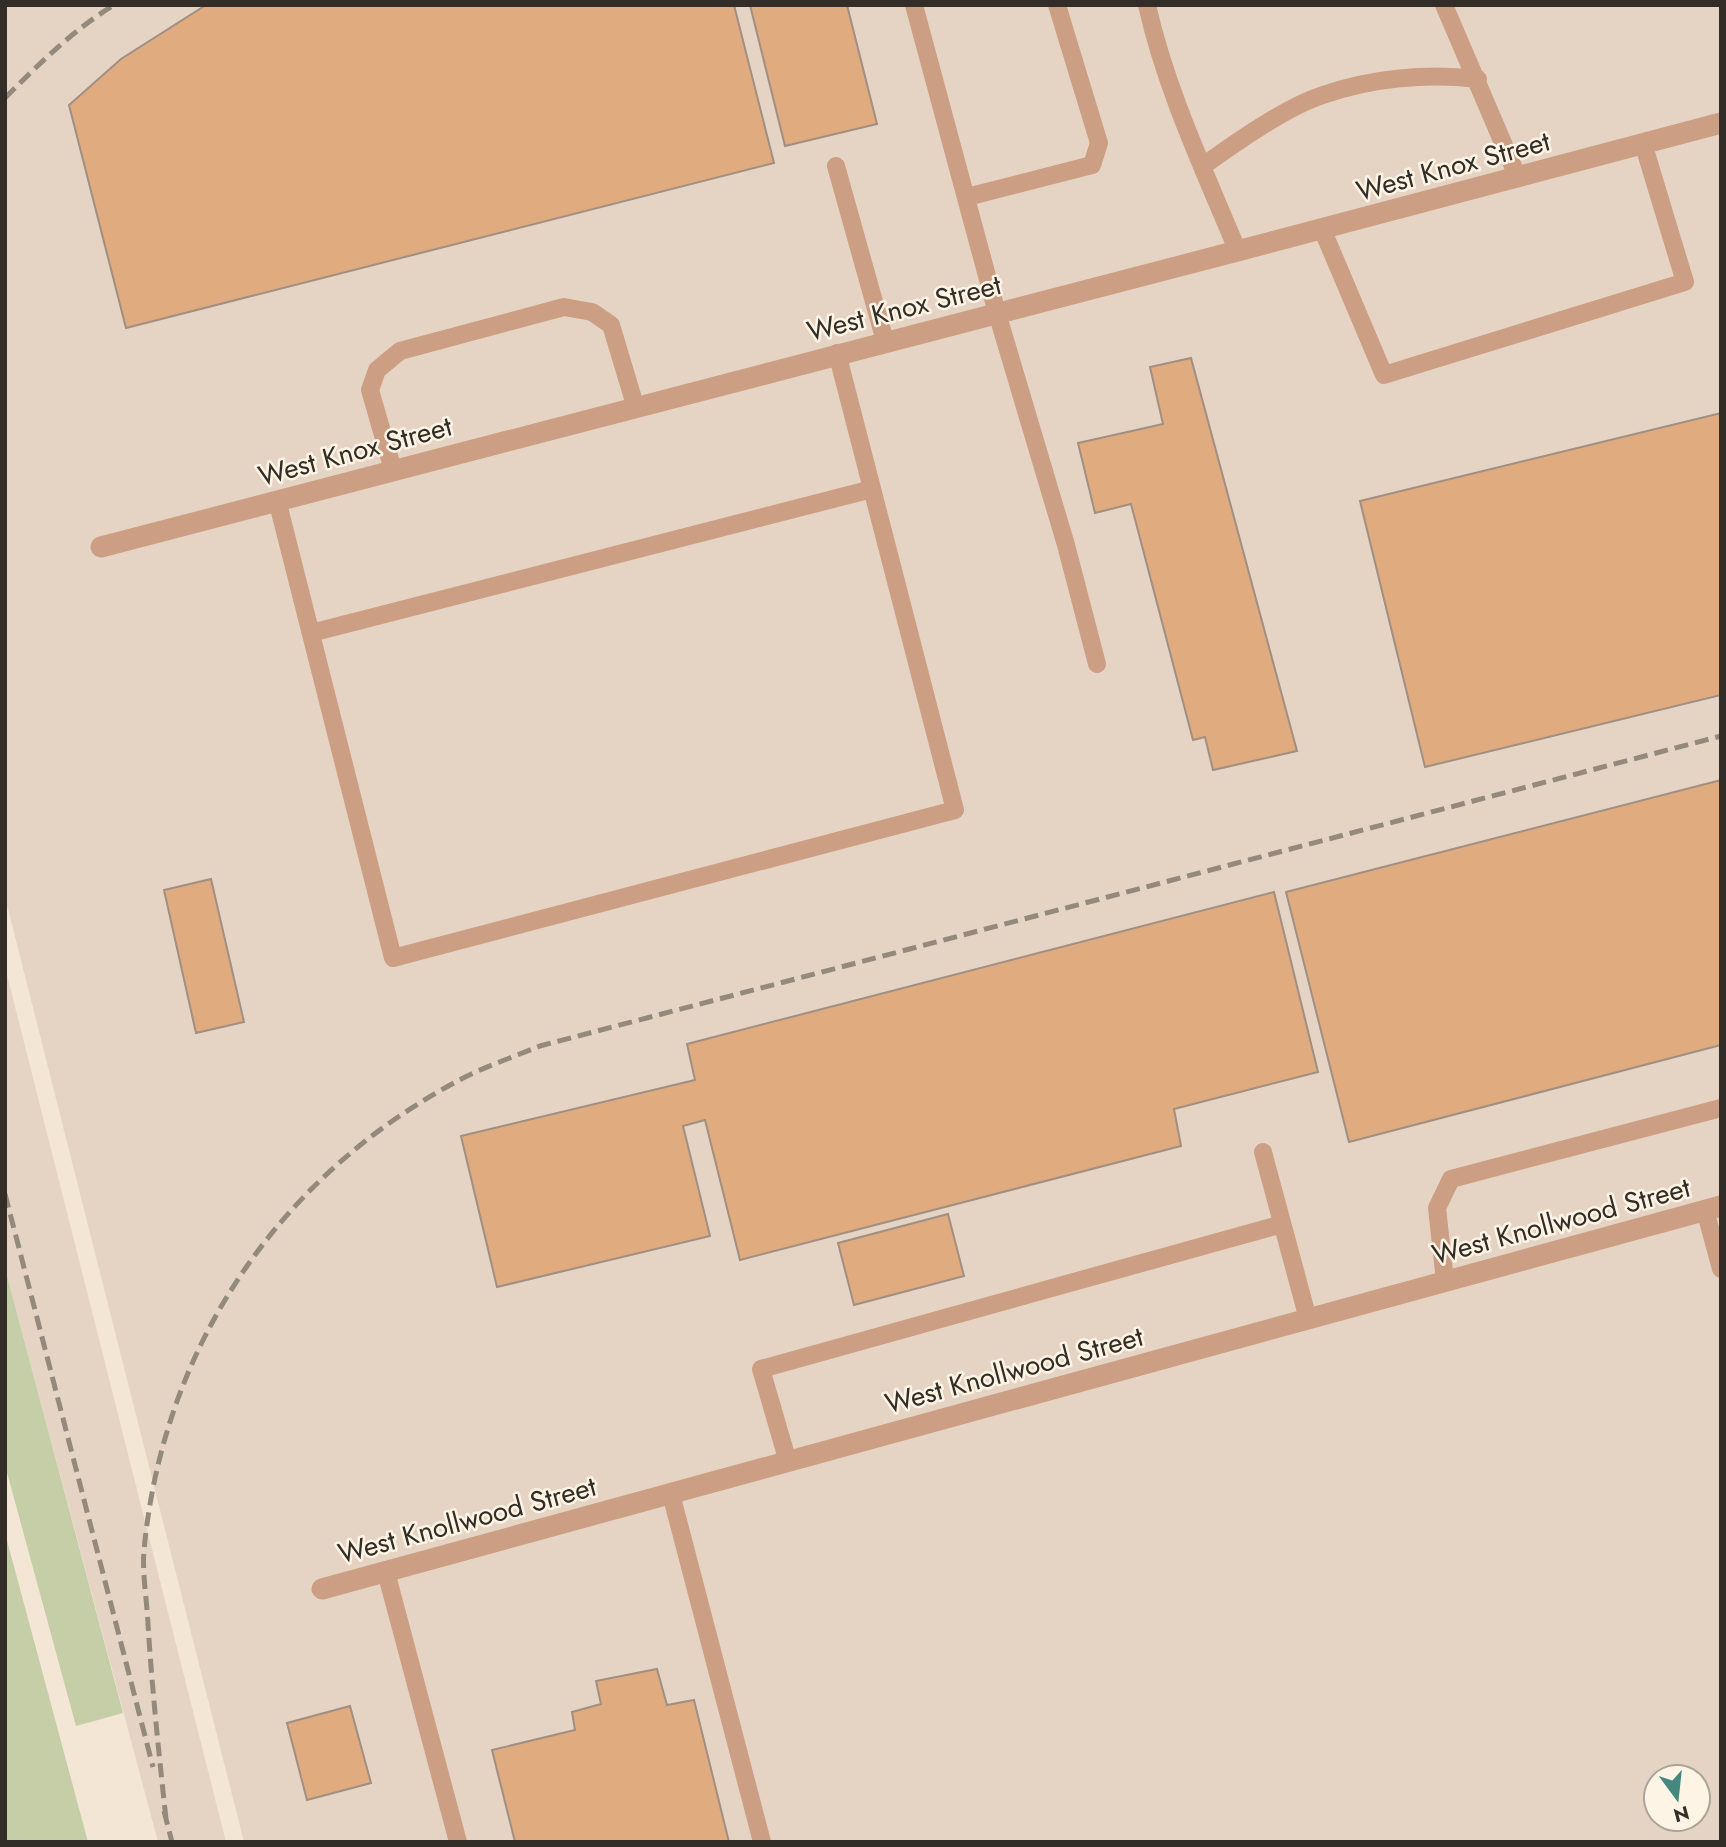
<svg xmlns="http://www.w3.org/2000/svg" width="1726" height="1847" viewBox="0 0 1726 1847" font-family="Jost,sans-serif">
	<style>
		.industrial { fill: #e5d4c3; fill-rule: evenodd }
		.green { fill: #c5cea7 }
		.building { fill: #e0ab7f; stroke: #a08f82; stroke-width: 2 }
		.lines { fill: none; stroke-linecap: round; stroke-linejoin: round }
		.service { stroke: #cc9f84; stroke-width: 18 }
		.minor { stroke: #cc9f84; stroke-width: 21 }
		.rail { stroke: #938a7d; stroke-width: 5; stroke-dasharray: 14 7; stroke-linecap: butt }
		.labels { text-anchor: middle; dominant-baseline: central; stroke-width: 5; stroke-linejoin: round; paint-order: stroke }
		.street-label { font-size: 28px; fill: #322d26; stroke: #fef4e5 }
	</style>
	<rect width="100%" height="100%" fill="#f3e6d4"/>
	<path class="industrial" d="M5 5H1721V1842H244L5 897ZM1656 1777H1698V1819H1656Z
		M5 967 226 1842H158L5 1268Z"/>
	<path class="green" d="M5 1268 123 1713 76 1726 5 1465Z
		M5 1533 88 1842H5Z"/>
	<path class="building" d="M206 5H734L774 163 126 328 69 105 121 59Z
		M750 5H847L877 124 785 146Z
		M1191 358 1297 751 1213 770 1205 737 1193 740 1131 504 1095 513 1078 443 1163 424 1150 367Z
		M1721 413V695L1425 767 1360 501Z
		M1721 780V1045L1349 1142 1286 892Z
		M211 879 244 1022 196 1033 164 890Z
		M1274 892 1318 1072 1174 1109 1181 1146 740 1260 705 1120 683 1126 710 1236 497 1287 461 1136 695 1080 687 1044Z
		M948 1214 964 1276 854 1305 838 1243Z
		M657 1669 667 1705 694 1700 729 1842H515L492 1750 575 1730 572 1712 601 1704 596 1681Z
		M350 1706 371 1783 307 1800 287 1723Z"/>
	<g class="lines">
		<path class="service" d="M914 5 997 313 1066 545 1097 664
			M1147 5C1166 90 1205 172 1238 252
			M1444 5 1518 178
			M836 166 885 341
			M1203 166C1235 143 1286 107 1323 95 1372 78 1427 73 1478 79
			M967 197 1092 165 1099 143 1057 5
			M1323 231 1384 375 1685 282 1643 143
			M393 470 370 390 377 370 400 351 564 307 592 312 611 325 635 405
			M277 500 393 958 955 810 837 353
			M311 633 872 489
			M1263 1152 1308 1319
			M1705 1210 1721 1269
			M1445 1281 1437 1208 1451 1179 1721 1108
			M788 1462 761 1369 1282 1224
			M671 1494 762 1842
			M386 1572 458 1842"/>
		<path class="minor" d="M101 547C641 404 1182 268 1721 123
			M322 1589 1721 1206"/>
		<path class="rail" d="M5 98C39 64 73 30 114 5
			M5 1194 153 1767
			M164 1811 172 1842
			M166 1819C159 1754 152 1689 148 1624 147 1600 142 1574 144 1550 163 1349 276 1180 452 1084 480 1068 511 1058 540 1046L1721 736"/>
	</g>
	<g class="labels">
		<g class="street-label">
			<text transform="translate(1453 166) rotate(-15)">West Knox Street</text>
			<text transform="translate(904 308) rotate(-14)">West Knox Street</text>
			<text transform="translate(355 451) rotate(-15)">West Knox Street</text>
			<text transform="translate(1561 1221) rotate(-15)">West Knollwood Street</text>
			<text transform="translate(1014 1370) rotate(-15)">West Knollwood Street</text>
			<text transform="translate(467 1520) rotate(-15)">West Knollwood Street</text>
		</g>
	</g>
	<rect width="1726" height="1847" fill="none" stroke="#322d26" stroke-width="14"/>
	<g transform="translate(1677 1798) rotate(165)"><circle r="33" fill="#fef4e5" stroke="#aca499" stroke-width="2"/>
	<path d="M0-5L12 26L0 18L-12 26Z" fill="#44897f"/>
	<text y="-10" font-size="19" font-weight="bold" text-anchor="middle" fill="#322d26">N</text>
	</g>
</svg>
